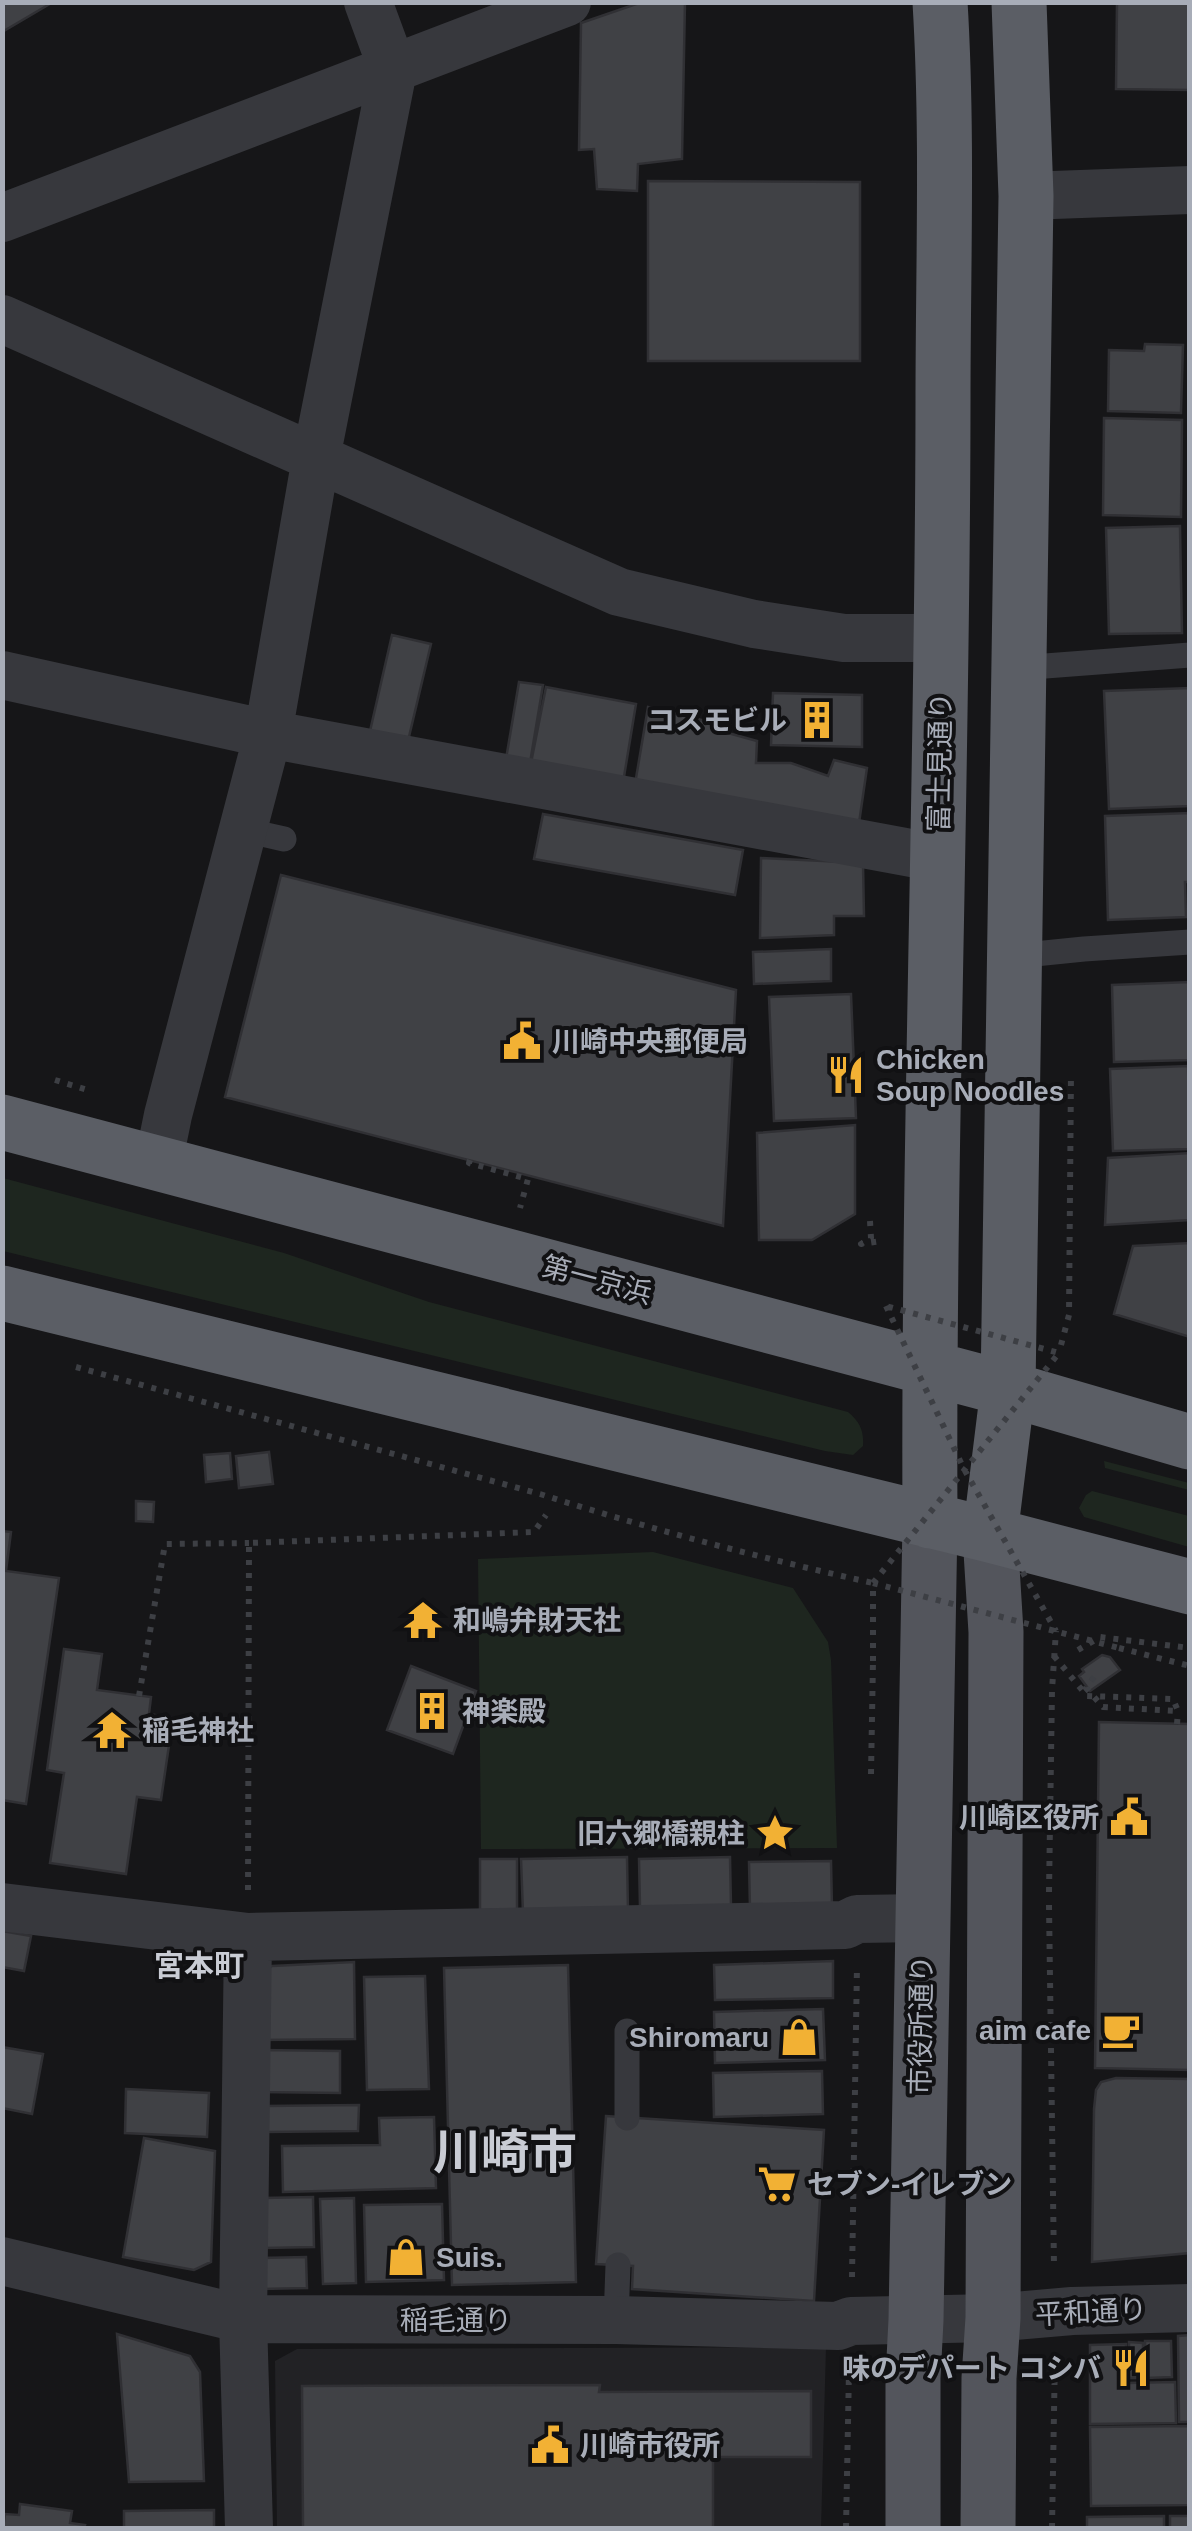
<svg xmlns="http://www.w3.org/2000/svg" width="1192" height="2531" viewBox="0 0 1192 2531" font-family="Arial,'Noto Sans JP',sans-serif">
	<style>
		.built { fill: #222225 }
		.green { fill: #1e261f }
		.building { fill: #404145; stroke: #303034; stroke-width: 2.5 }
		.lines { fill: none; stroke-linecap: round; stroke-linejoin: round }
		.path { stroke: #3d3f44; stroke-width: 6; stroke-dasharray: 5 8; stroke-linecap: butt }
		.service { stroke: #37383d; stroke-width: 25 }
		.minor { stroke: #37383d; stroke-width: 48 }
		.primary { stroke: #53555c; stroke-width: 55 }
		.trunk { stroke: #5b5e65; stroke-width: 55 }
		.path-bridge { stroke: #3d3f44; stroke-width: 6; stroke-dasharray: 5 8; stroke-linecap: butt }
		.labels { text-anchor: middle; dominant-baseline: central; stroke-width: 8; stroke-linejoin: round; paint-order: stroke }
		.poi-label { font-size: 28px; font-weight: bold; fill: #a8adb8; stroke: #111113; text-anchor: start }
		.street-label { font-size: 28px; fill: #a8adb8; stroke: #111113 }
		.neighbourhood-label { font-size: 30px; font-weight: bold; fill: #c9ccd4; stroke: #111113 }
		.town-label { font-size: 48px; font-weight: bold; fill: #c9ccd4; stroke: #111113 }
	</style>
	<rect width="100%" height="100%" fill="#161618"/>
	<path class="built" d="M826 2347 821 2528H277L275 2361 297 2349Z"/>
	<path class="green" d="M3 1178 284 1253 429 1302 848 1412C860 1422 864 1431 863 1446L853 1455 825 1451 3 1251Z
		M1104 1461 1189 1483V1490L1105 1468Z
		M1092 1491 1189 1516V1547L1084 1517 1079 1508 1086 1495Z
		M653 1552 793 1588 828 1642 831 1660 837 1848 481 1849 478 1559Z"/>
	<path class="building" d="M2 2H53L2 32Z
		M642 2H685L682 159 638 164 637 191 597 189 594 149 579 150 581 23Z
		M1117 2H1190V90L1116 89Z
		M648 181 860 182V361H648Z
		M1145 344 1183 345 1181 413 1108 411 1109 350 1144 351Z
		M1104 418 1182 420 1181 517 1103 515Z
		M1180 526 1182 633 1109 634 1106 528Z
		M392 635 431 644 408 741 370 731Z
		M519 682 543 685 530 763 506 759Z
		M546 687 636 704 622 789 530 768Z
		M1190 688V806L1109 809 1104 691Z
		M773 693 862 695V747L771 745Z
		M648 707 722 725 721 731 757 741 756 763H791L828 776 834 760 867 768 857 837 634 790Z
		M1190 813V882H1185L1186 917 1108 920 1105 816Z
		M543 814 743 850 735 895 534 859Z
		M761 858 863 863 864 916H834V935L760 938Z
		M281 875 736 990 723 1226 225 1097Z
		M831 949V981L754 984 753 952Z
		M1190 982V1060L1114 1062 1112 985Z
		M851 994 856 1118 774 1121 769 997Z
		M1188 1066 1190 1149 1113 1151 1110 1069Z
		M855 1125V1214L812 1240H759L757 1133Z
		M1190 1153V1220L1105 1225 1108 1158Z
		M1190 1243V1337L1114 1314 1133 1246Z
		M269 1452 273 1484 239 1488 236 1456Z
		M230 1453 232 1479 206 1482 204 1455Z
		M136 1501 154 1502 153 1522 136 1521Z
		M2 1531 11 1532 6 1571 59 1578 26 1804 2 1800Z
		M64 1649 102 1654 97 1690 151 1697 149 1714 173 1718 161 1800 137 1797 126 1874 50 1863 64 1773 47 1770Z
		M1102 1655 1110 1657 1120 1670 1090 1691 1079 1676 1084 1672 1082 1669Z
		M411 1666 476 1691 453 1754 387 1730Z
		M1099 1722 1190 1724V2070L1095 2068Z
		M627 1857 628 1911 523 1913 521 1859Z
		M730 1857 731 1906 640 1908 639 1859Z
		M480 1859H517V1910H480Z
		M831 1861 832 1907 750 1909 749 1862Z
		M2 1931 31 1936 24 1971 2 1967Z
		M833 1961V1998L715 2000 714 1965Z
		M354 1962 355 2039 260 2040 259 1974 272 1966Z
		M568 1965 576 2282 452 2285 444 1968Z
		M425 1976 429 2089 367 2090 364 1977Z
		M823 2009 825 2060 715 2063 714 2012Z
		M2 2047 43 2054 32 2114 2 2108Z
		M260 2050 340 2051V2093L260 2092Z
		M822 2071 823 2114 714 2117 713 2073Z
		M1116 2078 1190 2079V2253L1092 2262 1094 2109 1096 2090 1101 2082Z
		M126 2089 209 2093 207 2137 125 2133Z
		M359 2105 358 2131 266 2132 265 2106Z
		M606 2116 824 2130 814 2301 632 2289 633 2266 596 2264Z
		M434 2117 436 2188 283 2192 282 2146 380 2145 379 2118Z
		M144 2138 215 2151 211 2262 194 2270 123 2257Z
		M313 2197 314 2247 264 2248 263 2198Z
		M354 2198 356 2283 323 2284 320 2199Z
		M442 2204 444 2280 366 2282 364 2205Z
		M306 2257 307 2288 261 2289 260 2258Z
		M117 2334 190 2356 200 2372 204 2481 129 2482Z
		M1190 2335V2422H1179L1178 2336Z
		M1145 2341H1171L1172 2377 1146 2378Z
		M1129 2342 1143 2343V2378H1129Z
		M1126 2344V2383L1175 2382 1176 2423 1090 2424V2345Z
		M600 2385 599 2392 811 2391V2457H713V2528H303L302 2386Z
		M1190 2426V2505L1091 2506 1090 2427Z
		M20 2504 72 2511 70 2523 85 2525 84 2528H3L5 2514 19 2515Z
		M214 2510V2528H124V2511Z
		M1164 2516V2528H1087V2517Z
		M1170 2516H1190V2528H1170Z"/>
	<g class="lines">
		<path class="path" d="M55 1080 91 1091
			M470 1160 469 1163 528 1179 520 1208
			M870 1221 871 1238 861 1244 881 1241
			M1061 1345 1069 1315 1071 1073
			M76 1367 540 1494C649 1529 761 1558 873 1583
			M1119 1648 1190 1666
			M1078 1650 1100 1637 1190 1648
			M1094 1677 1086 1688 1103 1707 1178 1711 1173 1699 1119 1697
			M139 1696 165 1544 249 1543
			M1177 1724 1178 1711
			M871 1774 873 1661
			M248 1890 249 1543 534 1532 546 1515
			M1049 1892 1052 1690 1056 1631
			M1049 1905 1054 2267
			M852 2277 857 1965
			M846 2528 849 2370
			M1052 2528 1055 2355"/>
		<path class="service" d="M1019 668 1190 655
			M244 830 284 839
			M1015 956 1084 949 1190 942
			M627 2031V2118
			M616 2320 618 2265"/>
		<path class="minor" d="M1026 196 1190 190
			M2 218 567 2
			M2 319 619 592 754 624 844 638H943
			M2 675 268 734 938 858
			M158 1164 168 1115 268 734 316 458 393 70 368 2
			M2 1907 248 1937 845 1925 857 1919 923 1918
			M248 1937 243 2319 249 2528
			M2 2261 243 2319 616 2320 838 2326 851 2321 993 2318 1072 2311 1190 2308"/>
		<path class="primary" d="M913 2528V2378L916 2320 930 1521
			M988 2528 989 2378 993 2318 996 1632 990 1535"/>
		<path class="trunk" d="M2 1122 1008 1389 1190 1442
			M2 1293 990 1535 1190 1587
			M930 1521C928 1147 943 773 943 399 943 267 948 134 940 2
			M990 1535 1008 1389 1026 196 1019 2"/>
		<path class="path-bridge" d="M886 1306 964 1469 1056 1631
			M873 1583 1119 1648
			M1054 1656 1087 1696 1119 1697
			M873 1661V1583L1059 1353 886 1306"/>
	</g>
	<defs>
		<g id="building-bare" transform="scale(3)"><path d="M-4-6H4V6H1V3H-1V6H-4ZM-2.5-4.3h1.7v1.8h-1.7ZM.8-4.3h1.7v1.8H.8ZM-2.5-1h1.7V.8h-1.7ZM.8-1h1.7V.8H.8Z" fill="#f2b134" stroke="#111113" stroke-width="2.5" paint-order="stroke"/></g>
		<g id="civic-bare" transform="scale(3)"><path d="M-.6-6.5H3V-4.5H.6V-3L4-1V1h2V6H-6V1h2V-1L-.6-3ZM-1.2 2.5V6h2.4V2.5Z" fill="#f2b134" stroke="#111113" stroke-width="2.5" paint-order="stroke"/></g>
		<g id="restaurant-bare" transform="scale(3)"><path d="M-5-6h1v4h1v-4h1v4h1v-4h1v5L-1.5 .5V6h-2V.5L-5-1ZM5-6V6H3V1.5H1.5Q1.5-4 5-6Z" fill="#f2b134" stroke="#111113" stroke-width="2.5" paint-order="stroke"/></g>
		<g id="temple-bare" transform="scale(3)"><path d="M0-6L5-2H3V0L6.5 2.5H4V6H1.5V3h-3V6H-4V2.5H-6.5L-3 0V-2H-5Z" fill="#f2b134" stroke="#111113" stroke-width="2.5" paint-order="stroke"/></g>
		<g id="sight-bare" transform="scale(3)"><path d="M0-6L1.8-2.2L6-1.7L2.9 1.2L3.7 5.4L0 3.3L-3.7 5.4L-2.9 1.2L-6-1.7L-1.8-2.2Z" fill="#f2b134" stroke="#111113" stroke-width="2.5" paint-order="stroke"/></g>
		<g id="cafe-bare" transform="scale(3)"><path d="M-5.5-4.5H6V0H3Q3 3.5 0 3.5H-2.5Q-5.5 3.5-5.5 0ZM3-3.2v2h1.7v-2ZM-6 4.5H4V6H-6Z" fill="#f2b134" stroke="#111113" stroke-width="2.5" paint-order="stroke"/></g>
		<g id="shop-bare" transform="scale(3)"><path d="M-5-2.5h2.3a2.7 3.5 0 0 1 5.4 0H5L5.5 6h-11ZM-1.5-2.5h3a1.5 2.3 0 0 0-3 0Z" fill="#f2b134" stroke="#111113" stroke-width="2.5" paint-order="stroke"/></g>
		<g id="supermarket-bare" transform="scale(3)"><path d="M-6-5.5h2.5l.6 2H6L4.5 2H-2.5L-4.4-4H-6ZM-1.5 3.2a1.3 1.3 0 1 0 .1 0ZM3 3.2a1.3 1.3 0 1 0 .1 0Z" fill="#f2b134" stroke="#111113" stroke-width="2.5" paint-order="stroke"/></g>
	</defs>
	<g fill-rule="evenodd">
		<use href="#building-bare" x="817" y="720"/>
		<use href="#civic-bare" x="522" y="1041"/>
		<use href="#restaurant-bare" x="846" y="1075"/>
		<use href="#temple-bare" x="423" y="1620"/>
		<use href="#building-bare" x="432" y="1711"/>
		<use href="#temple-bare" x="112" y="1730"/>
		<use href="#civic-bare" x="1129" y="1817"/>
		<use href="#sight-bare" x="775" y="1833"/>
		<use href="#cafe-bare" x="1121" y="2030"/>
		<use href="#shop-bare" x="799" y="2037"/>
		<use href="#supermarket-bare" x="777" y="2184"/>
		<use href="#shop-bare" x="406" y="2257"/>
		<use href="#restaurant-bare" x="1131" y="2368"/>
		<use href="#civic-bare" x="550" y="2445"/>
	</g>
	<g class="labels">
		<g class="poi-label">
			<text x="787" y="720" text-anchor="end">コスモビル</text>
			<text x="552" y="1041">川崎中央郵便局</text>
			<text x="876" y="1059">Chicken<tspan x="876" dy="32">Soup Noodles</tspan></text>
			<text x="453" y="1620">和嶋弁財天社</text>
			<text x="462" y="1711">神楽殿</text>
			<text x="142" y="1730">稲毛神社</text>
			<text x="1099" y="1817" text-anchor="end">川崎区役所</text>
			<text x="745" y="1833" text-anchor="end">旧六郷橋親柱</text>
			<text x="1091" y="2030" text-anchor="end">aim cafe</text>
			<text x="769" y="2037" text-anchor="end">Shiromaru</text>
			<text x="807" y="2184">セブン-イレブン</text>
			<text x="436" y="2257">Suis.</text>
			<text x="1101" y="2368" text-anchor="end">味のデパート コシバ</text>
			<text x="580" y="2445">川崎市役所</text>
		</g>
		<g class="street-label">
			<text transform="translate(940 762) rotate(-89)">富士見通り</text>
			<text transform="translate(597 1280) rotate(15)">第一京浜</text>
			<text transform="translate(921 2025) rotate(-89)">市役所通り</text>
			<text transform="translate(1091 2312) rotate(-3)">平和通り</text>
			<text x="456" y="2320">稲毛通り</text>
		</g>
		<g class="neighbourhood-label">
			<text x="199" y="1965">宮本町</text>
		</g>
		<g class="town-label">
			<text x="505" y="2152">川崎市</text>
		</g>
	</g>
	<rect width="1192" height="2531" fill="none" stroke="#a8adb8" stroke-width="10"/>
</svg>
